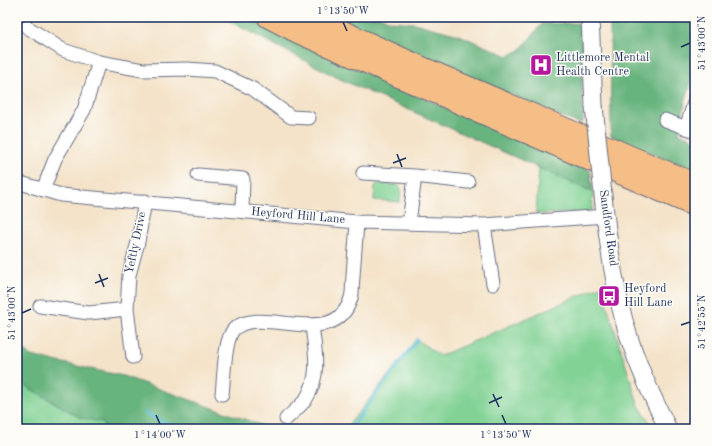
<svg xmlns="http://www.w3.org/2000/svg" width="712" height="446" viewBox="0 0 712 446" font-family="'Old Standard TT',serif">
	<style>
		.green { fill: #81d294; stroke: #4e8079 }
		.forest { fill: #68b47e; stroke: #42726e }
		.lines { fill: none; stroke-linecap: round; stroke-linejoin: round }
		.stream { stroke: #4fb8cd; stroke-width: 3.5 }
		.minor-casing { stroke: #676e83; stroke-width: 15 }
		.tertiary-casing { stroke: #676e83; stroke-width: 19 }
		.primary-casing { stroke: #676e83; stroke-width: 23 }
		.minor { stroke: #fff; stroke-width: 13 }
		.tertiary { stroke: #fff; stroke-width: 17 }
		.primary { stroke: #f6be87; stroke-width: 21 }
		.tertiary-bridge-casing { stroke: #676e83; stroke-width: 19; stroke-linecap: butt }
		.tertiary-bridge { stroke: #fff; stroke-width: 17 }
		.ticks { fill: none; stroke: #1b2f5e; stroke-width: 1.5 }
		.labels { text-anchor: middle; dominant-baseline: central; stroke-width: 3; stroke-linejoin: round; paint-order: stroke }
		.poi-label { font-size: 12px; fill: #1b2f5e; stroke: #fdfcf7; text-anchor: start }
		.street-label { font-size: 12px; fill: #1b2f5e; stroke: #fdfcf7 }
		.neatline { fill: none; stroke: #1b2f5e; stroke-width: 1.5 }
		.ticks-label { font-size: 10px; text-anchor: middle; fill: #1b2f5e }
	</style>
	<rect width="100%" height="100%" fill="#fdfcf7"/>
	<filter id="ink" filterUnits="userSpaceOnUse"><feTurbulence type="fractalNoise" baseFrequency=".025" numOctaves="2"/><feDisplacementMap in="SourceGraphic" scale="8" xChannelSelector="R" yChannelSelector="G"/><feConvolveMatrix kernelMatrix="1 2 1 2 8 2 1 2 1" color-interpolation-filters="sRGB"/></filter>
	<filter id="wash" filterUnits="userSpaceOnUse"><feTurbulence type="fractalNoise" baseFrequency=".012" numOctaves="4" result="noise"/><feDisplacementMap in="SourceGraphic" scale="16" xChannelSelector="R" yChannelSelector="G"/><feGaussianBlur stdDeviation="0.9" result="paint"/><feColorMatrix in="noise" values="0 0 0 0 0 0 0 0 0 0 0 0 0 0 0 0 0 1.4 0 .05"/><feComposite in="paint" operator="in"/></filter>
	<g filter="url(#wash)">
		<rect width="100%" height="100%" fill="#f4e3c9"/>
		<path class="green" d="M539 168 593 192 592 210 588 212 536 214Z
			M379 183 398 185 401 188 400 202 374 200 375 186Z
			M601 286 638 404 654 429H345L417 340 440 356Z
			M17 367 171 429H17Z"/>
		<path class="forest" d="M221 17H246L303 46 590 170 593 192 342 80Z
			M331 17H382L390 21 414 23 459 35 508 56 520 50 542 24 581 23 583 123H577Z
			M610 17H695V71L685 102 679 133 695 140V172L611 136Z
			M17 342 31 356 123 376 272 429H105L103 422 81 418 31 389 17 379Z"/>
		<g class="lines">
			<path class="stream" d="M145 413 178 429
				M350 429 417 340"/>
		</g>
	</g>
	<g filter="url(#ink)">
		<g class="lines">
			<g class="minor-casing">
				<path id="minor" d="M27 27 63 50 99 62
					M665 120 695 131
					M686 128 695 100
					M363 173 415 176 409 223
					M198 175 243 179 242 211
					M415 176 468 182
					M17 182 61 195 357 222 484 225 606 216
					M43 190 55 159 84 110 99 62 143 70 187 69 215 71 253 89 291 117 309 118
					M484 225 493 284
					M40 306 89 313 127 309 129 275 138 242 145 201
					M127 309 133 357
					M222 394C224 379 224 339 234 329 262 304 335 352 351 298 353 292 352 283 353 277 354 258 356 240 357 222
					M286 419C292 413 301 406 306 399 321 376 315 350 312 326"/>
			</g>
			<g class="tertiary-casing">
				<path id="tertiary" d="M590 17 594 106
					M604 205C609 248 615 293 628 334 638 367 653 398 668 429"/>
			</g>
			<g class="primary-casing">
				<path id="primary" d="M268 17 299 33 695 206
					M311 17 419 66 695 184"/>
			</g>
			<use href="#minor" class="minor"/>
			<use href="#tertiary" class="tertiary"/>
			<use href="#primary" class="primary"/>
			<g class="tertiary-bridge-casing">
				<path id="tertiary-bridge" d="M594 106 604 205"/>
			</g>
			<use href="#tertiary-bridge" class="tertiary-bridge"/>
		</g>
	</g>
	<path class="ticks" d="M343 22 347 31M681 47 690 43M397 154 402 167M393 163 406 158M99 274 104 287M95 283 108 278M22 313 31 309M681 325 690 322M493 394 499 407M489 403 502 397M156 415 160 424M502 415 506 424"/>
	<defs>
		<g id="hospital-square" transform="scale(1.15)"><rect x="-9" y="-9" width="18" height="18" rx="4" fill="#b5179e" stroke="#fdfcf7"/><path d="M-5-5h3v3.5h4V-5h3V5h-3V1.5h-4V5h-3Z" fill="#fff"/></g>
		<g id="bus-square" transform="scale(1.15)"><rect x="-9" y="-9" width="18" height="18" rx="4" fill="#b5179e" stroke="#fdfcf7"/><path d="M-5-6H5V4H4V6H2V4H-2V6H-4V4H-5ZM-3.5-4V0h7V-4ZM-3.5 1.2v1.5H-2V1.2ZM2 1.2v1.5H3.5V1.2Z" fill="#fff"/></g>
	</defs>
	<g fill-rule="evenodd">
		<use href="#hospital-square" x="541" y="65"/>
		<use href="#bus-square" x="609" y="296"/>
	</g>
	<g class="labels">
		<g class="poi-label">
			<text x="556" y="58">Littlemore Mental<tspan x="556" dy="14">Health Centre</tspan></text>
			<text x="624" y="289">Heyford<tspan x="624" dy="14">Hill Lane</tspan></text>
		</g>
		<g class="street-label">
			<text transform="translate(298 216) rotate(5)">Heyford Hill Lane</text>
			<text transform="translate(608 228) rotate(82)">Sandford Road</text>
			<text transform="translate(136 243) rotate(-78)">Yeftly Drive</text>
		</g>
	</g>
	<rect width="712" height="446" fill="none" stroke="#fdfcf7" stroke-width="44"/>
	<rect x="22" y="22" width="668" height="402" class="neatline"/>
	<g class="ticks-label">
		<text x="343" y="14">1°13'50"W</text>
		<text transform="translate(701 43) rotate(-90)" y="4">51°43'00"N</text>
		<text transform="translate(11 313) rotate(-90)" y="4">51°43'00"N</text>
		<text transform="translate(701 322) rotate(-90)" y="4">51°42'55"N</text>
		<text x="160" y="438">1°14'00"W</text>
		<text x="506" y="438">1°13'50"W</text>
	</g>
</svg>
